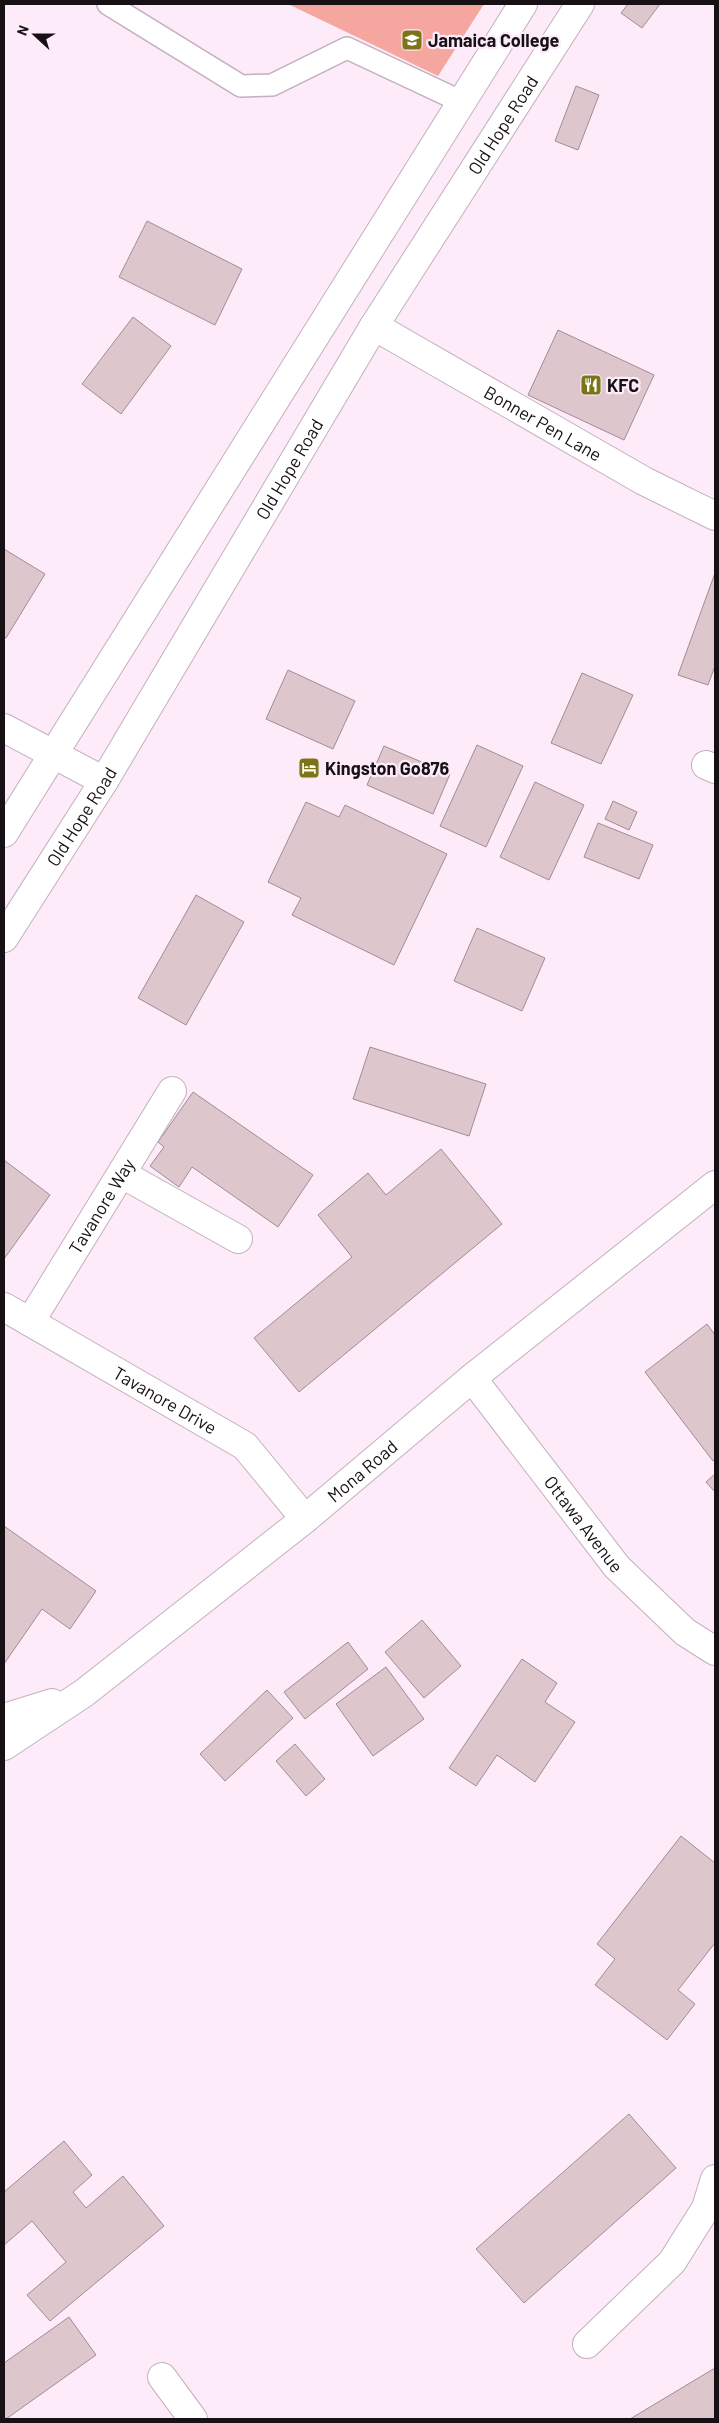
<svg xmlns="http://www.w3.org/2000/svg" width="719" height="2423" viewBox="0 0 719 2423" font-family="Barlow,sans-serif">
	<style>
		.green { fill: #f5a69e }
		.building { fill: #dec6cd; stroke: #a28c92 }
		.lines { fill: none; stroke-linecap: round; stroke-linejoin: round }
		.service-casing { stroke: #c2b0be; stroke-width: 24 }
		.pedestrian-casing { stroke: #c2b0be; stroke-width: 30 }
		.minor-casing { stroke: #c2b0be; stroke-width: 30 }
		.tertiary-casing { stroke: #c2b0be; stroke-width: 30 }
		.primary-casing { stroke: #c2b0be; stroke-width: 30 }
		.service { stroke: #fff; stroke-width: 21 }
		.pedestrian { stroke: #fff; stroke-width: 28 }
		.minor { stroke: #fff; stroke-width: 28 }
		.tertiary { stroke: #fff; stroke-width: 28 }
		.primary { stroke: #fff; stroke-width: 28 }
		.labels { text-anchor: middle; dominant-baseline: central; stroke-width: 4.5; stroke-linejoin: round; paint-order: stroke }
		.poi-label { font-size: 18px; font-weight: bold; fill: #171116; stroke: #fdebf9; text-anchor: start }
		.street-label { font-size: 18px; fill: #171116; stroke: #fdebf9 }
	</style>
	<rect width="100%" height="100%" fill="#fdebf9"/>
	<path class="green" d="M288 4H484L438 76Z"/>
	<path class="building" d="M628 4H660L642 28 621 13Z
		M576 86 599 95 578 150 555 141Z
		M147 221 242 269 215 325 119 277Z
		M133 317 171 346 121 414 82 384Z
		M558 330 654 375 624 440 528 395Z
		M4 549 45 574 6 638 4 637Z
		M715 573V666L708 685 678 675Z
		M288 670 355 701 333 749 266 719Z
		M582 673 633 695 601 764 551 743Z
		M477 745 523 766 486 847 440 826Z
		M384 746 450 774 433 814 367 785Z
		M535 782 584 805 549 880 500 857Z
		M613 801 637 812 629 830 605 819Z
		M306 802 339 817 345 805 447 854 394 965 292 915 301 898 268 882Z
		M598 823 653 845 639 879 584 857Z
		M196 895 244 922 186 1025 138 998Z
		M477 928 545 958 522 1011 454 981Z
		M370 1047 486 1084 469 1136 353 1099Z
		M193 1092 313 1175 278 1227 192 1167 179 1187 150 1166 164 1147 158 1142Z
		M441 1149 502 1224 299 1392 254 1338 352 1257 318 1215 368 1173 386 1195Z
		M4 1160 50 1195 4 1259Z
		M707 1324 715 1335V1459L713 1461 645 1372Z
		M715 1474V1492L706 1482Z
		M4 1526 96 1591 70 1629 42 1609 4 1664Z
		M422 1620 461 1666 424 1698 385 1652Z
		M348 1642 368 1669 305 1719 284 1692Z
		M522 1659 557 1683 545 1702 575 1722 535 1782 497 1755 476 1786 449 1768Z
		M386 1667 424 1719 373 1756 336 1704Z
		M267 1690 293 1718 225 1781 200 1754Z
		M295 1744 325 1779 306 1796 276 1761Z
		M681 1836 715 1863V1943L678 1990 695 2004 667 2040 595 1985 615 1959 597 1944Z
		M629 2114 676 2168 524 2303 476 2249Z
		M64 2141 92 2175 73 2192 86 2208 123 2176 164 2226 50 2321 27 2295 66 2262 32 2221 4 2245V2192Z
		M69 2317 96 2355 6 2419 4 2416V2363Z
		M715 2368V2419H630Z"/>
	<g class="lines">
		<g class="service-casing">
			<path id="service" d="M108 4 241 86 272 85 347 48 460 101"/>
		</g>
		<g class="pedestrian-casing">
			<g id="pedestrian">
				<path id="s1" d="M374 326 644 481 715 516"/>
			</g>
		</g>
		<g class="minor-casing">
			<g id="minor">
				<path d="M4 728 104 781"/>
				<path d="M706 765 715 769"/>
				<path d="M122 1174 238 1239"/>
				<path id="s2" d="M4 1307 245 1446 305 1519"/>
				<path id="s3" d="M30 1322 172 1091"/>
				<path id="s4" d="M472 1378 617 1567 685 1632 715 1651"/>
				<path d="M587 2344 672 2262 706 2208 715 2179"/>
				<path d="M162 2377 193 2419"/>
			</g>
		</g>
		<g class="tertiary-casing">
			<g id="tertiary">
				<path d="M4 1718 52 1703"/>
				<path id="s5" d="M4 1746 84 1693 305 1519 472 1378 715 1185"/>
			</g>
		</g>
		<g class="primary-casing">
			<g id="primary">
				<path d="M4 833 523 4"/>
				<path id="s6" d="M4 938 104 781 374 326 580 4"/>
			</g>
		</g>
		<use href="#service" class="service"/>
		<use href="#pedestrian" class="pedestrian"/>
		<use href="#minor" class="minor"/>
		<use href="#tertiary" class="tertiary"/>
		<use href="#primary" class="primary"/>
	</g>
	<defs>
		<g id="school-square" transform="scale(1.125)"><rect x="-9" y="-9" width="18" height="18" rx="4" fill="#7b7518" stroke="#fdebf9"/><path d="M0-5L7-2L0 1L-7-2ZM-4 1L0 2.5L4 1V4Q0 6-4 4Z" fill="#fff"/></g>
		<g id="restaurant-square" transform="scale(1.125)"><rect x="-9" y="-9" width="18" height="18" rx="4" fill="#7b7518" stroke="#fdebf9"/><path d="M-5-6h1v4h1v-4h1v4h1v-4h1v5L-1.5 .5V6h-2V.5L-5-1ZM5-6V6H3V1.5H1.5Q1.5-4 5-6Z" fill="#fff"/></g>
		<g id="hotel-square" transform="scale(1.125)"><rect x="-9" y="-9" width="18" height="18" rx="4" fill="#7b7518" stroke="#fdebf9"/><path d="M-6-4.5h1.5V1H6V5H4.5V3h-9V5H-6ZM-4 0a1.8 1.8 0 1 1 3.6 0ZM.5 0V-2.5h3Q6-2.5 6 0Z" fill="#fff"/></g>
	</defs>
	<g fill-rule="evenodd">
		<use href="#school-square" x="412" y="40"/>
		<use href="#restaurant-square" x="591" y="385"/>
		<use href="#hotel-square" x="309" y="768"/>
	</g>
	<g class="labels">
		<g class="poi-label">
			<text x="428" y="40">Jamaica College</text>
			<text x="607" y="385">KFC</text>
			<text x="325" y="768">Kingston Go876</text>
		</g>
		<g class="street-label">
			<text stroke="none"><textPath href="#s6" startOffset="954">Old Hope Road</textPath></text>
			<text stroke="none"><textPath href="#s1" startOffset="195">Bonner Pen Lane</textPath></text>
			<text stroke="none"><textPath href="#s6" startOffset="549">Old Hope Road</textPath></text>
			<text stroke="none"><textPath href="#s6" startOffset="144">Old Hope Road</textPath></text>
			<text stroke="none"><textPath href="#s3" startOffset="136">Tavanore Way</textPath></text>
			<text stroke="none"><textPath href="#s2" startOffset="186">Tavanore Drive</textPath></text>
			<text stroke="none"><textPath href="#s5" startOffset="452">Mona Road</textPath></text>
			<text stroke="none"><textPath href="#s4" startOffset="184">Ottawa Avenue</textPath></text>
		</g>
	</g>
	<rect width="719" height="2423" fill="none" stroke="#171116" stroke-width="10"/>
	<g transform="translate(35 35) rotate(291)" stroke="#fdebf9" stroke-width="4" paint-order="stroke">
	<path d="M0-4L9 19L0 12L-9 19Z" fill="#171116"/>
	<text y="-8" font-size="14" font-weight="bold" text-anchor="middle" fill="#171116">N</text>
	</g>
</svg>
